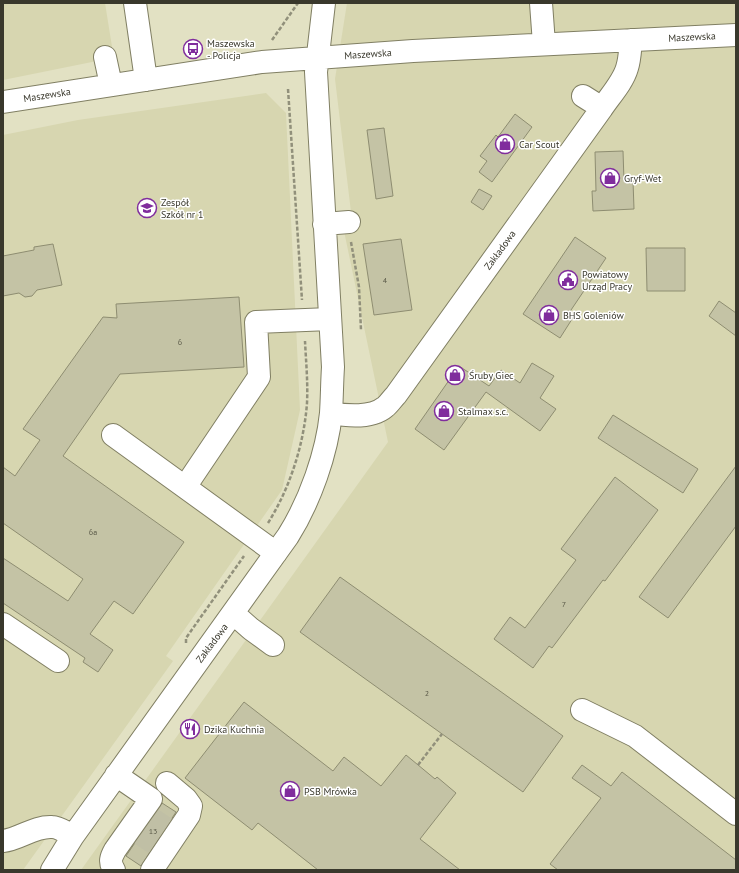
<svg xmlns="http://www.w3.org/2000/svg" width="739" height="873" viewBox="0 0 739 873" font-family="'PT Sans',sans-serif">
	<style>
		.built { fill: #d7d6b0 }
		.building { fill: #c4c3a5; stroke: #8e8d71 }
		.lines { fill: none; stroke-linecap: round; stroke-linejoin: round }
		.minor-tunnel { stroke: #c0bfa5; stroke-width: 22; stroke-dasharray: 22 11; stroke-linecap: butt }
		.minor-casing { stroke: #807f63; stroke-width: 24 }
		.path { stroke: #91907b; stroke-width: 2.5; stroke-dasharray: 4 2; stroke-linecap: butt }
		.minor { stroke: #fff; stroke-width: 22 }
		.labels { text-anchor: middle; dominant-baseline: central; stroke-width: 3; stroke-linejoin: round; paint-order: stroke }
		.number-label { font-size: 8px; fill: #5c5b4a }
		.street-label { font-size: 10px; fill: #39382c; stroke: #fff }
		.poi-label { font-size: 10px; fill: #39382c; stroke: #fff; text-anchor: start }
	</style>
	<rect width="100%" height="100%" fill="#e2e1c3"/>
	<path class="built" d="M3 3H105L113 53 92 62 3 80Z
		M347 3H736V870H81L388 442 344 231 351 212 335 79Z
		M266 93 286 113 300 410 282 490 166 656 173 661 23 870H3V135L78 120Z"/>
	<path class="building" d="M515 114 532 127 492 182 479 172 487 161 480 156 496 135 498 137Z
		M384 128 393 196 376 199 367 130Z
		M623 151 624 181H633L634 209 593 211 592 191H596L595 152Z
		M479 189 492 196 483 210 471 202Z
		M575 237 606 258 569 313 574 316 560 338 523 314Z
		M401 239 412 310 374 315 363 244Z
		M53 244 62 285 37 290 32 296 25 297 19 293 3 296V256L34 250V247Z
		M646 248H685V291H647Z
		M239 297 244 367 120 374 63 456 184 542 133 614 114 601 90 634 113 650 98 672 83 662 85 658 3 603V558L68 601 83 579 3 523V467L15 476 40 440 23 429 103 317 117 318 116 304Z
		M719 301 736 313V336L709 316Z
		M532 363 554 376 540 398 556 409 540 431 486 392 444 450 415 429 459 366 489 386 501 370 520 383Z
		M613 415 698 469 683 493 598 438Z
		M736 466V526L668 618 639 597Z
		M615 477 658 510 605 581 603 580 552 648 549 646 533 668 494 639 510 617 525 628 576 560 561 549Z
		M340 577 563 736 523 792 300 632Z
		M244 702 333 771 344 757 381 786 406 755 435 779 437 777 456 793 420 839 460 870H318L258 823 252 830 185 778Z
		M582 765 611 786 622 772 736 860V870H558L550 864 601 798 572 778Z
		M162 803 176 812 141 866 126 856Z"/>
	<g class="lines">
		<path class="minor-tunnel" d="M151 818 166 828
			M140 834 155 844"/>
		<g class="minor-casing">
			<path id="minor" d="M135 3 146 80
				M541 3 544 44
				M105 57 111 85
				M583 96 602 108
				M3 102 262 62 413 51 736 35
				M324 224 349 222
				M331 413C347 416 372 418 385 407 389 404 392 399 396 395L602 108C610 96 623 82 627 68 630 59 630 49 631 40
				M113 435 276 553
				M185 487 259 377 256 322 330 319
				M234 614 251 629 273 645
				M3 624 58 661
				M582 710 635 736 736 814
				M3 841C20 839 34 826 52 827 59 827 67 833 73 836
				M52 870 73 836 288 536C310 501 327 453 331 413 332 397 332 382 333 367L316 72 324 3
				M114 870C109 862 111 857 115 850L151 799 116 775
				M152 870 189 815 191 806 186 799 167 783"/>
		</g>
		<path class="path" d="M272 40 298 3
			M288 89 302 300
			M351 242 359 287 361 330
			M268 523C290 488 304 444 307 403 308 382 306 362 305 341
			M186 643V638L244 556
			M418 765 442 734"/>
		<use href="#minor" class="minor"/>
	</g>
	<defs>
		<g id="bus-ring" transform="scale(1)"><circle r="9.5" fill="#fff" stroke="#802d9d" stroke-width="1.5"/><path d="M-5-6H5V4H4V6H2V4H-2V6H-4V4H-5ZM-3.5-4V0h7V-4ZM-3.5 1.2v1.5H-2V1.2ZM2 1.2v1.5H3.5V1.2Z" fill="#802d9d"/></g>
		<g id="shop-ring" transform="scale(1)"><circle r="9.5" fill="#fff" stroke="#802d9d" stroke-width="1.5"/><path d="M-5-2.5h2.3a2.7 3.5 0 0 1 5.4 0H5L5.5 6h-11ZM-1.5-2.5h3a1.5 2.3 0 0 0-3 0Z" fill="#802d9d"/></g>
		<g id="school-ring" transform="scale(1)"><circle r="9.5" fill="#fff" stroke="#802d9d" stroke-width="1.5"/><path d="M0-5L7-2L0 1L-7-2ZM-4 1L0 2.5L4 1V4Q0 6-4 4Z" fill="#802d9d"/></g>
		<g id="civic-ring" transform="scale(1)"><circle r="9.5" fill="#fff" stroke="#802d9d" stroke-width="1.5"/><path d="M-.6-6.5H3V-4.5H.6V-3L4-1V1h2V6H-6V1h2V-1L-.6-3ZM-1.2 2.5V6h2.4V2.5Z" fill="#802d9d"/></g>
		<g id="restaurant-ring" transform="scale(1)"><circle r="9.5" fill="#fff" stroke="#802d9d" stroke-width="1.5"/><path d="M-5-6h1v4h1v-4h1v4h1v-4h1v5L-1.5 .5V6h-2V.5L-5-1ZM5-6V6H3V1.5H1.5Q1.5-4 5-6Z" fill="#802d9d"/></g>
	</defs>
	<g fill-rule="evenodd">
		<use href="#bus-ring" x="193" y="49"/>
		<use href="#shop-ring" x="505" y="144"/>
		<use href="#shop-ring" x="610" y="178"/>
		<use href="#school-ring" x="147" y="208"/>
		<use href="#civic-ring" x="568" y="280"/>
		<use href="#shop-ring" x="549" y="315"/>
		<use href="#shop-ring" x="455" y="375"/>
		<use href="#shop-ring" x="444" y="411"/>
		<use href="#restaurant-ring" x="190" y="729"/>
		<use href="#shop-ring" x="290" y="791"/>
	</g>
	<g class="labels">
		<g class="number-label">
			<text x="385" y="280">4</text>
			<text x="180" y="342">6</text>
			<text x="93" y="532">6a</text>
			<text x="564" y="604">7</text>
			<text x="427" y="693">2</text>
			<text x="153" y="831">13</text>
		</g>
		<g class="street-label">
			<text transform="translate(692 37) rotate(-3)">Maszewska</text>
			<text transform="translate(368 54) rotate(-4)">Maszewska</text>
			<text transform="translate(47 95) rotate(-9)">Maszewska</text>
			<text transform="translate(500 250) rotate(-54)">Zakładowa</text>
			<text transform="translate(212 643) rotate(-53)">Zakładowa</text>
		</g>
		<g class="poi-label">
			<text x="207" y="43">Maszewska<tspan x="207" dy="12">- Policja</tspan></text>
			<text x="519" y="144">Car Scout</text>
			<text x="624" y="178">Gryf-Wet</text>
			<text x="161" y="202">Zespół<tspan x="161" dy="12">Szkół nr 1</tspan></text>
			<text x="582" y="274">Powiatowy<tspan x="582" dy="12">Urząd Pracy</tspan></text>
			<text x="563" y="315">BHS Goleniów</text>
			<text x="469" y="375">Śruby Giec</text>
			<text x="458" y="411">Stalmax s.c.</text>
			<text x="204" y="729">Dzika Kuchnia</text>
			<text x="304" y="791">PSB Mrówka</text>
		</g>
	</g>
	<rect width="739" height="873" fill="none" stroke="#39382c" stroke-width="8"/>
</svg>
